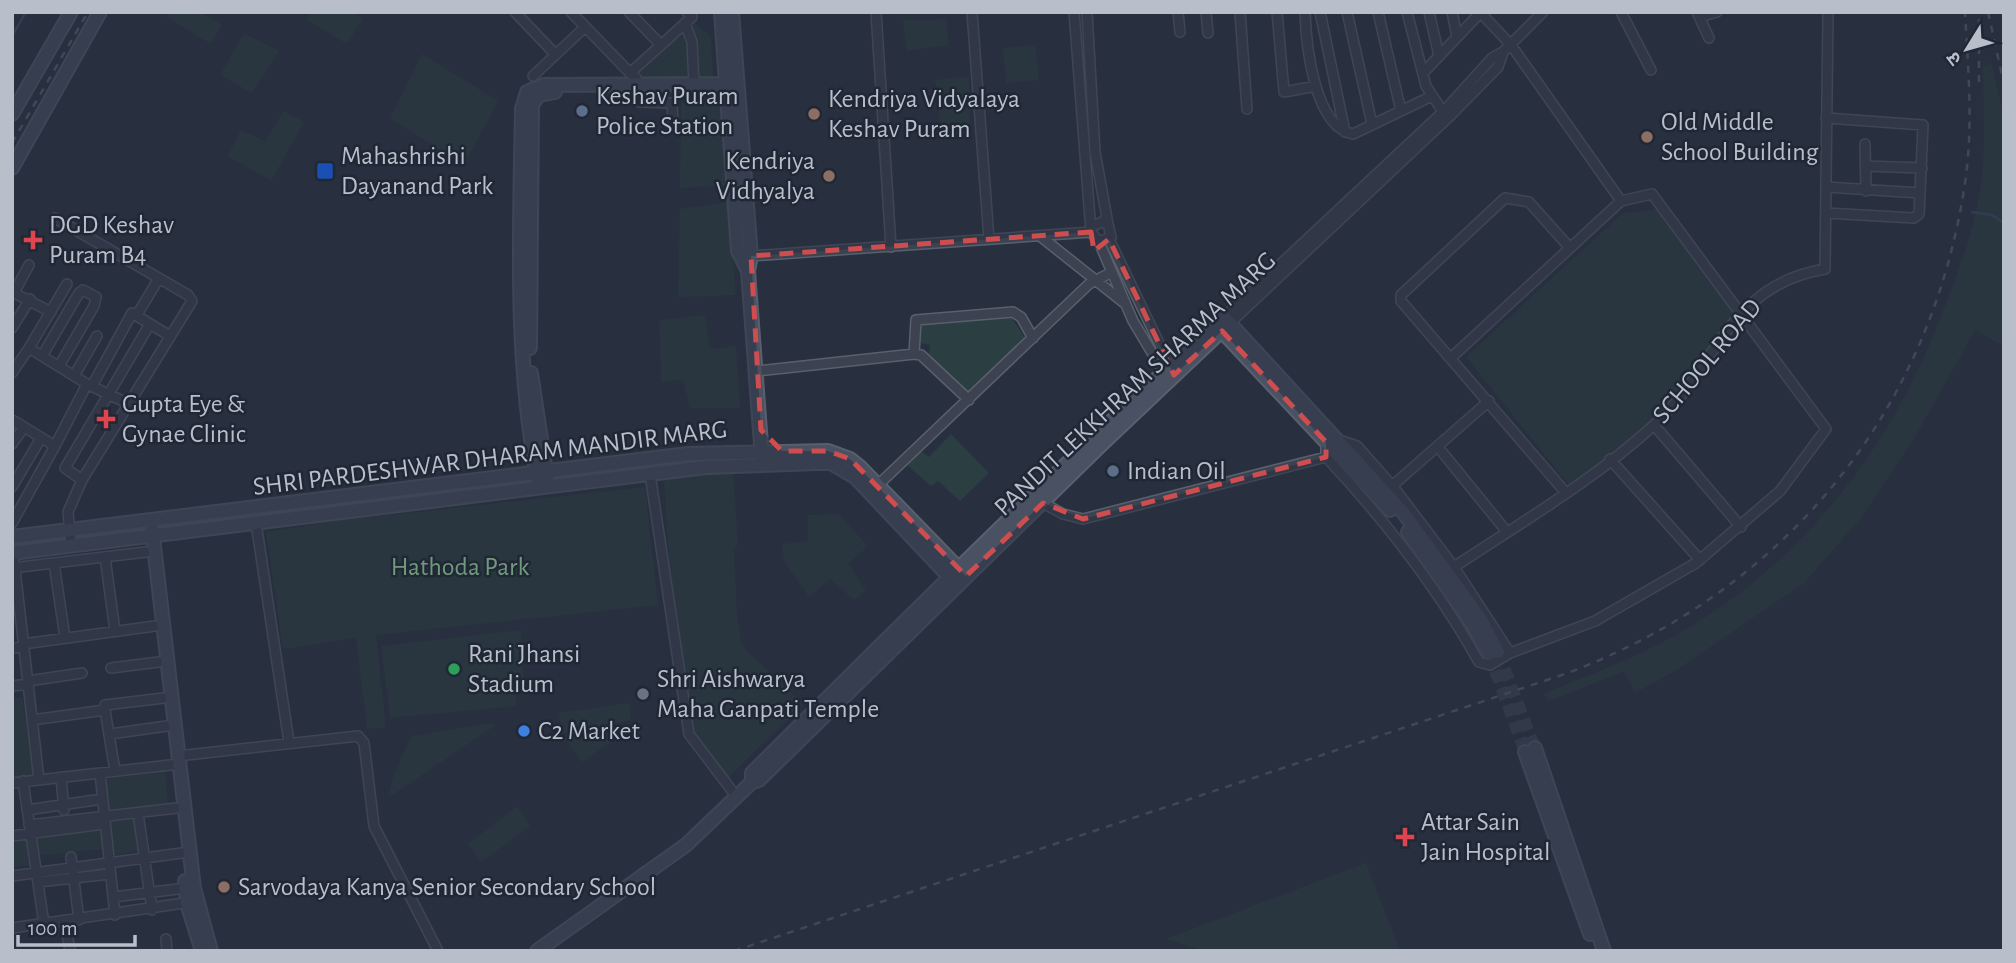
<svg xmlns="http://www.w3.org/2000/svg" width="2016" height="963" viewBox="0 0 2016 963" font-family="'Alegreya Sans','Noto Sans Devanagari',sans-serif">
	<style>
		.green { fill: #2b3e41 }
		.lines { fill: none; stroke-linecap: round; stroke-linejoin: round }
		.stream { stroke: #3f4d67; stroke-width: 2.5 }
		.secondary-tunnel { stroke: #3e4554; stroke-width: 12; stroke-dasharray: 12 6; stroke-linecap: butt }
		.street-casing { stroke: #59606d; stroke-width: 12 }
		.secondary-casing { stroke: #59606d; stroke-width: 16 }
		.street { stroke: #3c424f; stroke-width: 9 }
		.secondary { stroke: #4a5162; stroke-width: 12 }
		.rail { stroke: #5e6676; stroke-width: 2.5; stroke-dasharray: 7 7; stroke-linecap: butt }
		.marked { fill: none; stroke: #ce4e50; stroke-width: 5; stroke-dasharray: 14 9; stroke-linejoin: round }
		.service-dot { fill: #5c6f8a; stroke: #202735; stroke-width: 2.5 }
		.education-dot { fill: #8d6e63; stroke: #202735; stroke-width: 2.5 }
		.transit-dot { fill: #1a4fb4; stroke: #202735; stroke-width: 2.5 }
		.health-dot { fill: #e0444e; stroke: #202735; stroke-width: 2.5 }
		.leisure-dot { fill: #2e9e5b; stroke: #202735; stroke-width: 2.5 }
		.worship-dot { fill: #6b7280; stroke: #202735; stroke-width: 2.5 }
		.shop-dot { fill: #3f7fe0; stroke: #202735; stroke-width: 2.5 }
		.labels { text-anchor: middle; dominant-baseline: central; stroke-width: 5; stroke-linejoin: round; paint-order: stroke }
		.poi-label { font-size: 26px; fill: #b8beca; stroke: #202735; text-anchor: start }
		.street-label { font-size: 26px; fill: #b8beca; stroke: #202735 }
		.park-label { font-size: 26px; fill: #71997d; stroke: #202735 }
	</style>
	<rect width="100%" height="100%" fill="#28303f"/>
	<path class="green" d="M168 12H201L222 25 211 44 166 17Z
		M311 12H353L363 18 347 44 307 20Z
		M947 19 948 45 907 51 903 20Z
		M694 22 711 37 713 79 631 81Z
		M244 33 279 51 252 93 220 75Z
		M1035 45 1039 80 1006 83 1003 48Z
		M422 54 498 101 464 165 390 118Z
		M1991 63 2004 117V346L1975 330 1915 437 1861 518 1804 583 1675 671 1635 693 1624 671 1549 701 1543 694C1576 680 1609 668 1641 653 1782 587 1884 464 1939 321 1956 278 1975 231 1981 184 1986 147 1983 105 1983 67Z
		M969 76 970 138 942 139 935 80Z
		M720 101 725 186 680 188 681 103Z
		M284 111 304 122 271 181 228 156 241 130 265 141Z
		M727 202 736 295 678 297 680 209Z
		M1658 209 1735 313 1659 415 1570 486 1466 357 1623 213Z
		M705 315 710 349 736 346 740 408H690L683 380 661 382 659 320Z
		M1012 318 1025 338 967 393 929 356 930 345 920 343V325L967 319Z
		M951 434 989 473 960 501 938 481 931 486 907 465 921 451 929 457Z
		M733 470 738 543 734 549 737 614 742 646 803 704 729 777 694 734 669 560 664 477Z
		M645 487 658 605 376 635 386 727 367 729 356 638 283 649 266 532 343 520Z
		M838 514 868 546 848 564 866 590 854 600 830 579 809 597 784 561 782 544 808 541V515Z
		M521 630 525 692 516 694V706L390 718 381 646Z
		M22 697 34 779 12 780V698Z
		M629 703 631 720 563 733 558 713Z
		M492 723 494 726 388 798 394 774 412 736Z
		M635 725 582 762 565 738Z
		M165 772 168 803 139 807 138 851 114 855 105 779Z
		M517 806 530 826 481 862 468 844Z
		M101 828 103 849 35 856 33 865 12 867V839Z
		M1366 863 1400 951H1204L1166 939Z"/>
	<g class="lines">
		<path class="stream" d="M12 36 26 12
			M1972 212 1992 215 2004 223"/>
		<path class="secondary-tunnel" d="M1498 652 1535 748
			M1489 654 1525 752"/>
		<g class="street-casing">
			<path id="street" d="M515 12 555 54
				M571 12 630 73
				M629 12 661 45
				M876 12 891 247
				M972 12 989 239
				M1074 12 1091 232 1099 242 1111 237 1108 224 1102 222 1093 226
				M1087 12 1095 152 1108 224
				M1178 12 1180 32
				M1206 12 1208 33
				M1240 12 1247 109
				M1277 12 1284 92 1316 86
				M1305 12C1306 44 1314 127 1353 134L1432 96
				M1320 12 1345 132
				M1347 12 1372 124
				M1378 12 1401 111
				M1407 12 1426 86 1443 112
				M1429 12 1439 56
				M1452 12 1457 37
				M1480 12 1511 45 1621 201
				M1621 12 1651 70
				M1697 12 1709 38
				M1700 17 1717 12
				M685 23 692 42 694 84
				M1423 73 1481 12
				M533 76 585 27
				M1826 118 1923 125 1920 193
				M673 123 672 103 639 102 636 78 630 73 692 17 687 12
				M1865 144 1866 191
				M1865 166 1922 168
				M1826 213 1914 218 1919 214 1920 193 1826 187
				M55 218 188 295 192 301 82 480 68 512 71 545
				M1040 236 1123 302
				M1109 239 1172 370
				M1099 242 1133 321 1166 376
				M751 256 1091 232
				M15 291 29 265
				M12 292 51 312
				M137 315 159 278
				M1224 317 1443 112 1492 58 1503 52
				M1230 323 1448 118 1498 67 1503 52 1543 12
				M12 328 30 299
				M29 348 67 284
				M914 354 916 320 1013 312 1021 317 1033 338
				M42 356 79 293 83 290 96 297 94 306 59 366
				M757 371 914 354 921 355 969 400
				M12 373 29 348 87 384 55 446 24 427
				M74 376 97 336
				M89 385 129 404
				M92 386 132 313 170 336
				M12 420 24 427 12 444
				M1654 425 1741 527
				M1339 440 1357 446 1395 489 1454 567 1510 653 1595 621 1696 563 1780 491 1826 429 1652 194 1621 201 1452 357
				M1326 442V457C1384 519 1437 587 1479 662L1490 665 1510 653
				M1438 447 1507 532
				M1610 459 1700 560
				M650 474 689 734 736 796
				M82 480 65 468 150 324
				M878 485 1089 284 1110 273
				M1392 486 1489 401
				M12 487 41 438
				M1566 493 1401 301V295L1505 198 1529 202 1570 248
				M1043 503 1063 514 1083 519 1326 457
				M12 523 55 446
				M256 523 289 742
				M13 552 39 780
				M105 557 115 631
				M54 563 65 638
				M1454 567C1522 522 1594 480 1654 425 1717 368 1727 285 1825 269L1828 12
				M12 568 146 552
				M23 644 155 626
				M12 648 24 647
				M111 668 159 662
				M28 681 82 673
				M12 686 28 684
				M105 710 115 771
				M32 720 105 710V705L164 698
				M110 734 167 726
				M178 756 358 736 364 743 374 826 438 951
				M100 773 115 915
				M61 777 64 810
				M23 781 44 924
				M12 783 179 764
				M27 810 102 799
				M138 813 152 910
				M29 825 177 808
				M12 836 104 824
				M71 857 79 920
				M12 876 182 853
				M38 882 110 874
				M113 897 186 888
				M65 922 70 951
				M12 928 191 902
				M166 939 167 951"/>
		</g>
		<g class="secondary-casing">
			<path id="secondary" d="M721 12 738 251 748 271
				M732 12 751 256 748 271 762 458
				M12 114 71 12
				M12 168 100 12
				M1218 327 1390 510
				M530 348 532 104 539 95 555 92
				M531 373 547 479
				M538 481C514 358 520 233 522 109L527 92 544 85 737 84
				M152 529 194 888 211 951
				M1408 532 1472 623 1489 654
				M12 537 688 454 828 451 850 459 860 467 966 576
				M12 553 706 467 816 463H831L855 477 957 585
				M1535 748 1604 951
				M1525 752 1590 934
				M752 782V773C907 619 1062 464 1224 317L1403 512 1480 618 1498 652
				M185 881 187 903 202 951
				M537 951 686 845 752 782 759 780 1102 444 1230 323"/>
		</g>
		<use href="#street" class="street"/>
		<use href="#secondary" class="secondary"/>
		<path class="rail" d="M1988 12 2004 84
			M1979 82V12
			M12 143 88 12
			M734 951 1565 674C1785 592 1934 410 1966 176 1973 121 1968 67 1965 12"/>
	</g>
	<path d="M0 0H2016V963H0ZM1091 232 1094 251 1109 239 1174 375 1222 331 1326 442V457L1083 519 1043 503 966 576 850 459 828 451H782L761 430 751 256Z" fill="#28303f" fill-opacity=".55" fill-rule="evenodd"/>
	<path class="marked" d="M1091 232 1094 251 1109 239 1174 375 1222 331 1326 442V457L1083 519 1043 503 966 576 850 459 828 451H782L761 430 751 256Z"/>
	<g class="service-dot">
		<circle cx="582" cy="111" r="7"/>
		<circle cx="1113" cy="471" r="7"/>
	</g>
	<g class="education-dot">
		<circle cx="814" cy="114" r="7"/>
		<circle cx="1647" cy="137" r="7"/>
		<circle cx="829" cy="176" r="7"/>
		<circle cx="224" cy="887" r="7"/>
	</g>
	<rect class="transit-dot" x="316" y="162" width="18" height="18" rx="3.5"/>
	<g class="health-dot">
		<path d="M29.5 229.5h7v7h7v7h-7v7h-7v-7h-7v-7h7z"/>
		<path d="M102.5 408.5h7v7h7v7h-7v7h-7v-7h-7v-7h7z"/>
		<path d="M1401.5 826.5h7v7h7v7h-7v7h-7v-7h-7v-7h7z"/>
	</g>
	<circle class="leisure-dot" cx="454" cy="669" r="7"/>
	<circle class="worship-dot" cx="643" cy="694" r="7"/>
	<circle class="shop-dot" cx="524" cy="731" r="7"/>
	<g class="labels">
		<g class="poi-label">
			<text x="596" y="96">Keshav Puram<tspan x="596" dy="30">Police Station</tspan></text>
			<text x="828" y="99">Kendriya Vidyalaya<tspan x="828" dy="30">Keshav Puram</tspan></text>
			<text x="1661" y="122">Old Middle<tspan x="1661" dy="30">School Building</tspan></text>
			<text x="341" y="156">Mahashrishi<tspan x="341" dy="30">Dayanand Park</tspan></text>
			<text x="815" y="161" text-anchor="end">Kendriya<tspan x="815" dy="30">Vidhyalya</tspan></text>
			<text x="49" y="225">DGD Keshav<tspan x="49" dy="30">Puram B4</tspan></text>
			<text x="122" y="404">Gupta Eye &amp;<tspan x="122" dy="30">Gynae Clinic</tspan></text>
			<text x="1127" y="471">Indian Oil</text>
			<text x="468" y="654">Rani Jhansi<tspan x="468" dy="30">Stadium</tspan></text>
			<text x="657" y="679">Shri Aishwarya<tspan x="657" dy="30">Maha Ganpati Temple</tspan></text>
			<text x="538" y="731">C2 Market</text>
			<text x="1421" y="822">Attar Sain<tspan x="1421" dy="30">Jain Hospital</tspan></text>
			<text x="238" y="887">Sarvodaya Kanya Senior Secondary School</text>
		</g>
		<g class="street-label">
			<text transform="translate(1707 361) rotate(-50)">SCHOOL ROAD</text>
			<text transform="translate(1135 384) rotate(-43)">PANDIT LEKKHRAM SHARMA MARG</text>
			<text transform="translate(490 458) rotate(-7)">SHRI PARDESHWAR DHARAM MANDIR MARG</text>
		</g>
		<g class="park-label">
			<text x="460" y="567">Hathoda Park</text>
		</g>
	</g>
	<rect width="2016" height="963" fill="none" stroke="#b8beca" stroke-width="28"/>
	<g transform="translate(1967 49) rotate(233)" stroke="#202735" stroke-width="5" paint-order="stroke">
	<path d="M0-5L12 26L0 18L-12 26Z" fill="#b8beca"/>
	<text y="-10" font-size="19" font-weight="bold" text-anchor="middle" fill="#b8beca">उ</text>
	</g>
	<path d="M18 935v10h117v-10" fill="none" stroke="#b8beca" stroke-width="3.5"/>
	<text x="28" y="935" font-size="21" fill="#b8beca" stroke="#202735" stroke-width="5" paint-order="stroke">100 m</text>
</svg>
